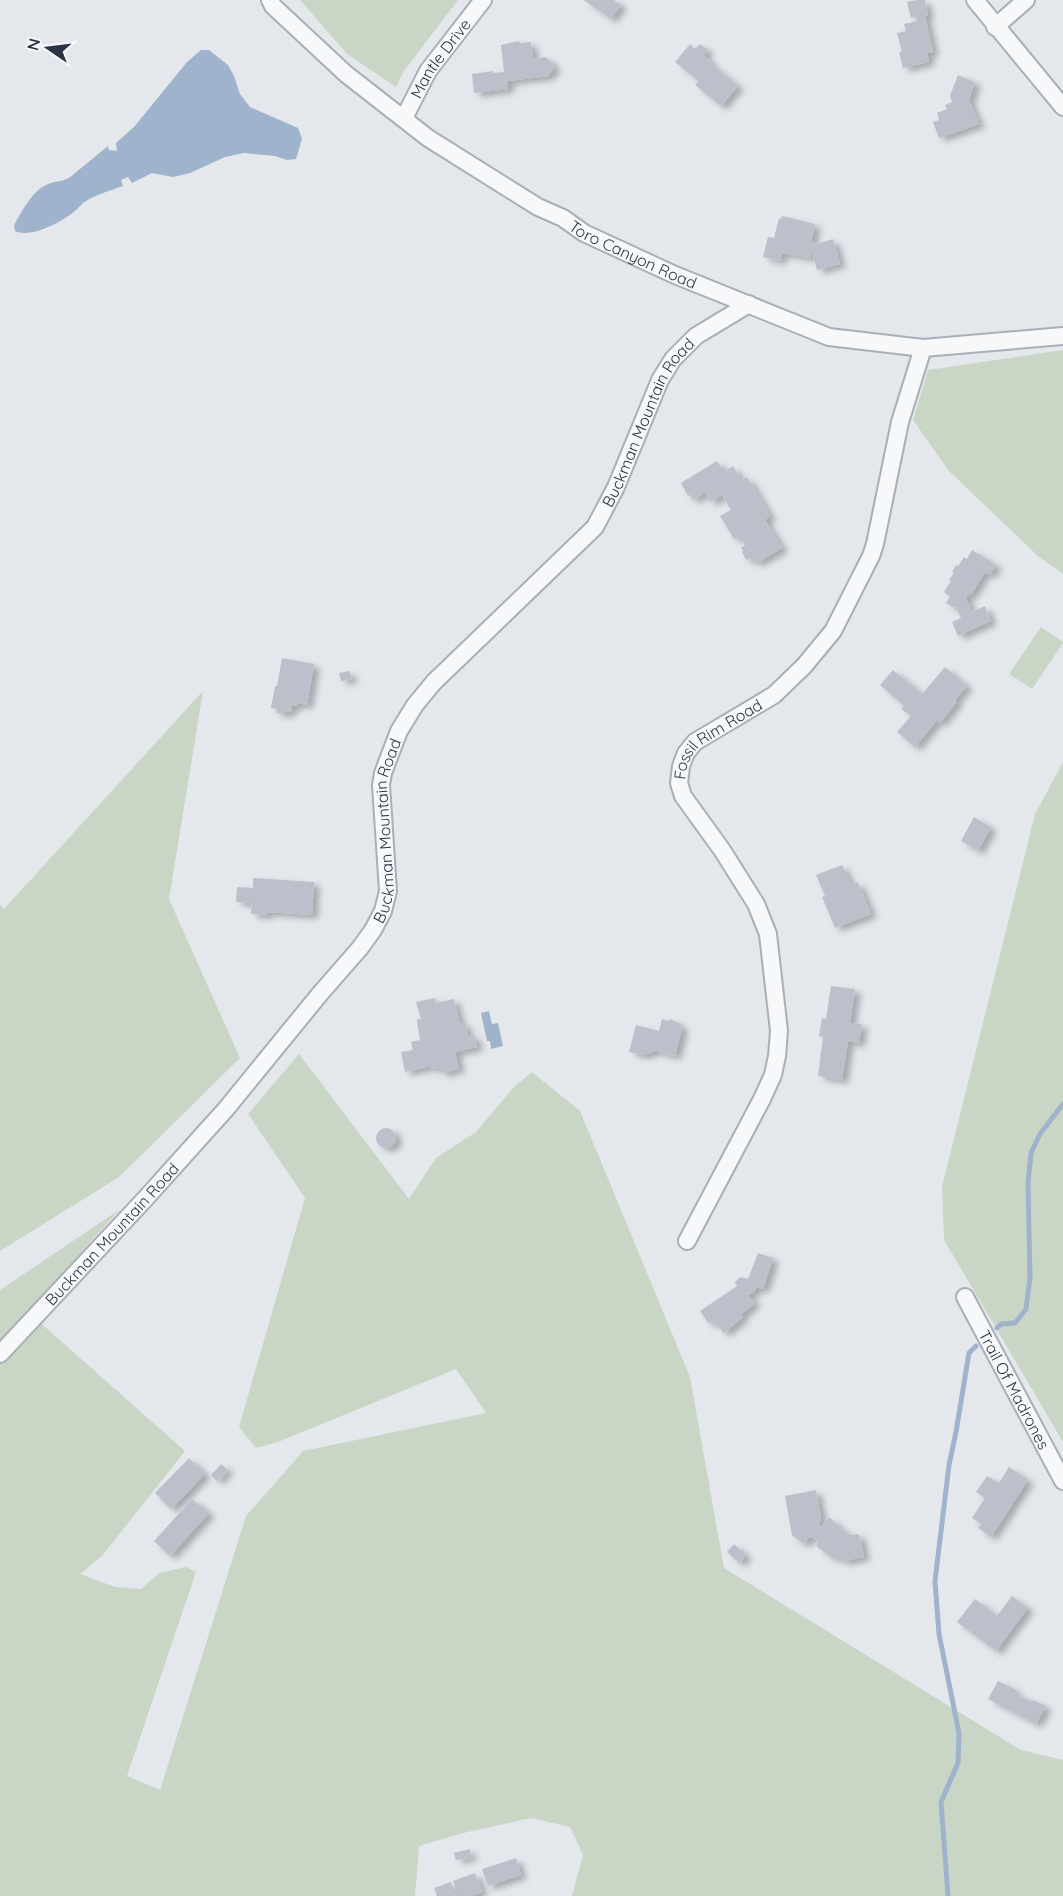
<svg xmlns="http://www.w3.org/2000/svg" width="1063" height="1896" viewBox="0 0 1063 1896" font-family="Quicksand,sans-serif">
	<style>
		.green { fill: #c9d6c5 }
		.water { fill: #9fb4cc }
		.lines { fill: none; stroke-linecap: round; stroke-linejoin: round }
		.stream { stroke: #9fb4cc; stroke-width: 5 }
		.building { fill: #bbc0ca; filter: url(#shadow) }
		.minor-casing { stroke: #a9aeb7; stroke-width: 20 }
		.minor { stroke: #f7f8fa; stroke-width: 16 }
		.labels { text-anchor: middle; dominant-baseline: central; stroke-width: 4.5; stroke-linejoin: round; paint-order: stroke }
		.street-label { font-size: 16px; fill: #2b3445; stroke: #f4f6f9 }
	</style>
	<defs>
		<filter id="shadow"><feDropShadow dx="6" dy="4" stdDeviation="3" flood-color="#0004"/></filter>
	</defs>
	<rect width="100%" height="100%" fill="#e4e7ec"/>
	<path class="green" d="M300 0H458L404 71 396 87 347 54Z
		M1063 350V574L1038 556 949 471 913 420 928 370Z
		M1041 627 1063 642V643L1032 689 1009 674Z
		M203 691 169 899 240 1058 119 1177 0 1251V905L4 909Z
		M1063 762V1442L944 1240 942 1187 1035 814Z
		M299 1054 409 1199 436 1158 476 1132 514 1087 532 1072 580 1111 690 1377 724 1568 1021 1750 1063 1760V1896H572L583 1855 570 1827 531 1818 463 1833 419 1846 415 1896H0V1290L119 1210 28 1312 185 1451 102 1556 80 1574 115 1587 141 1589 159 1573 186 1567 196 1572 127 1776 160 1790 246 1516 303 1451 486 1413 456 1369 278 1442 256 1448 239 1427 305 1198 248 1114Z"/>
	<path class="water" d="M201 50H209L228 65 234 76 240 94 250 107 298 128 302 139 296 159 287 160 275 156 244 153 225 157 190 173 173 177 152 173 132 183 128 177 121 180 123 186C109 191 94 195 83 203 82 204 77 209 76 210 64 221 31 239 15 231L14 225C21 213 33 190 46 185 54 181 61 182 69 178L108 146 109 150 117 151 116 143 134 127 187 62Z
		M489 1011 492 1024 498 1023 503 1046 491 1049 490 1041H487L481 1013Z"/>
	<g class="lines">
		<path class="stream" d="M997 1328 1001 1324 1015 1323 1026 1309 1030 1278 1028 1183 1031 1153 1040 1134 1063 1104
			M948 1896 941 1802 958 1763 959 1733 939 1634 935 1581 949 1465 956 1432 969 1353 976 1346"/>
	</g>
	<path class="building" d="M583 0H614L621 5 611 19Z
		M917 0H925L928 15 925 16 933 52 927 53 929 62 903 68 899 52H902L897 33 906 31 904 24 917 21 916 17 911 18 907 2Z
		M519 41 520 43 531 42 533 59 546 57 555 67 548 76 508 81V89L474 93 472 74 493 71V73L504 72 501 45Z
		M690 44 695 49 700 44 708 50 703 55 711 61 710 63 738 86 721 106 695 85 699 81 675 62Z
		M958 75 975 82 969 100 979 124 939 138 933 122 939 120 937 113 947 109 945 105 952 102 950 96Z
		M782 216 815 224 811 242 817 244 833 239 840 264 817 270 813 255 811 254 810 258 782 253 780 261 763 257 768 237 774 238 779 218 781 219Z
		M717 461 724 472 733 466 741 480 747 477 770 516 765 520 782 548 757 563 754 559 751 560 750 558 746 560 742 552 743 551 741 548 745 545 739 536 734 539 720 516 731 510 722 495 711 502 705 493 693 500 690 495 688 496 681 483Z
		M972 550 996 565 990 575 985 572 971 595 969 594 967 597 965 596 972 612 985 606 991 621 958 636 952 622 961 618 955 606 954 608 946 603 950 597 944 592 951 581 949 580 954 573 952 572 956 565 958 566 964 557 967 559Z
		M282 658 314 664 307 705 298 703V706L292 705 291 712 286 711V714L276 713 277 709 271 708 275 686H277Z
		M945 667 967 686 955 700 957 702 940 723 937 720 915 747 897 732 911 716 901 709 904 706 880 685 893 670 922 694Z
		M349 671 352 679 341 681 339 673Z
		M974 817 991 827 978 851 961 841Z
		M842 865 851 885 858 882 871 914 835 928 822 897 825 896 816 875Z
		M253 878 314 882 312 915 267 912V915L251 914 252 903 236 902 237 887 253 888Z
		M831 986 855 989 850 1023 862 1024 859 1043 848 1041 842 1080 818 1076 823 1037 819 1036 822 1018 826 1019Z
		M435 998 436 1003 454 999 460 1024 465 1023 468 1036 474 1035 477 1047 455 1052 459 1069 442 1073 439 1067 432 1069 431 1066 405 1072 401 1052 413 1050 411 1042 420 1040 417 1022V1019H421L416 1002Z
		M662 1019 669 1021 670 1019 681 1024 680 1028 682 1029 675 1056 659 1052 657 1050 644 1055 629 1052 636 1025 659 1031Z
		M376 1138a10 10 0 1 1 20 0a10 10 0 1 1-20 0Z
		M758 1253 773 1258 763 1289 756 1287 754 1292 748 1295 755 1303 740 1315 743 1317 724 1333 714 1321 709 1324 700 1311 737 1286 735 1282 740 1277 748 1279Z
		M189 1458 205 1474 171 1509 155 1493Z
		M221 1464 228 1470 217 1481 211 1475Z
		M1009 1467 1028 1480 991 1537 978 1528 981 1524 972 1518 985 1498 976 1492 987 1476 999 1483Z
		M816 1490 821 1518 819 1524 822 1527 829 1517 849 1535 859 1534 864 1557 844 1561 836 1556 834 1559 816 1546 819 1542 810 1536 804 1544 792 1535 785 1496Z
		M192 1499 209 1513 170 1556 154 1541Z
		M734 1544 746 1555 739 1563 727 1552Z
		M1012 1596 1028 1608 996 1651 957 1622 975 1599 997 1616Z
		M998 1681 1016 1690 1015 1693 1032 1702 1033 1700 1046 1706 1036 1724 988 1699Z
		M470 1849 471 1857 456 1860 454 1853Z
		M516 1858 521 1875 488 1886 482 1869Z
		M475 1873 482 1892 471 1896H458L453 1881Z
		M451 1882 456 1896H437L434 1888Z"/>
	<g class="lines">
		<g class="minor-casing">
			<g id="minor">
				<path id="s1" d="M270 0 273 6 346 74 428 138 538 207 563 218 584 233 675 275 829 337 923 348 1063 336"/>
				<path d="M975 0 1063 107"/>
				<path d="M995 27 1026 0"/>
				<path id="s2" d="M404 118 428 71 483 0"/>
				<path id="s3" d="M687 1241 762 1099 773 1075 777 1056 779 1031 768 934 756 904 722 850 683 796 679 783 681 766 686 753 695 742 774 695 804 666 833 631 871 556 875 544 900 422 923 348"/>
				<path id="s4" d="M965 1297 1063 1481"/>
				<path id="s5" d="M0 1354 145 1199 226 1109 319 995 360 948 373 930 383 911 388 891 381 785 383 773 399 731 415 705 434 682 595 527 616 487 660 380 673 359 696 336 749 304"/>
			</g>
		</g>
		<use href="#minor" class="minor"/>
	</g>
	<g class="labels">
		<g class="street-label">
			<text stroke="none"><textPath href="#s2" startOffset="70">Mantle Drive</textPath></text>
			<text stroke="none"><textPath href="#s1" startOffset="447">Toro Canyon Road</textPath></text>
			<text stroke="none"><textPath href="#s5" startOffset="1172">Buckman Mountain Road</textPath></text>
			<text stroke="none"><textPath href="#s3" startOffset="568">Fossil Rim Road</textPath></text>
			<text stroke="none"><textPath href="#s5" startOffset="668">Buckman Mountain Road</textPath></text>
			<text stroke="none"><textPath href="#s5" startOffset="164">Buckman Mountain Road</textPath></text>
			<text stroke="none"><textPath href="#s4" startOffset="105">Trail Of Madrones</textPath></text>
		</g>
	</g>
	<g transform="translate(48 48) rotate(284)" stroke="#f4f6f9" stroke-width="4.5" paint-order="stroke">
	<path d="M0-4.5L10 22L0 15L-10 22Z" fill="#2b3445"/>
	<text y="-9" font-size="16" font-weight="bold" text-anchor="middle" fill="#2b3445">N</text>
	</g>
</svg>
